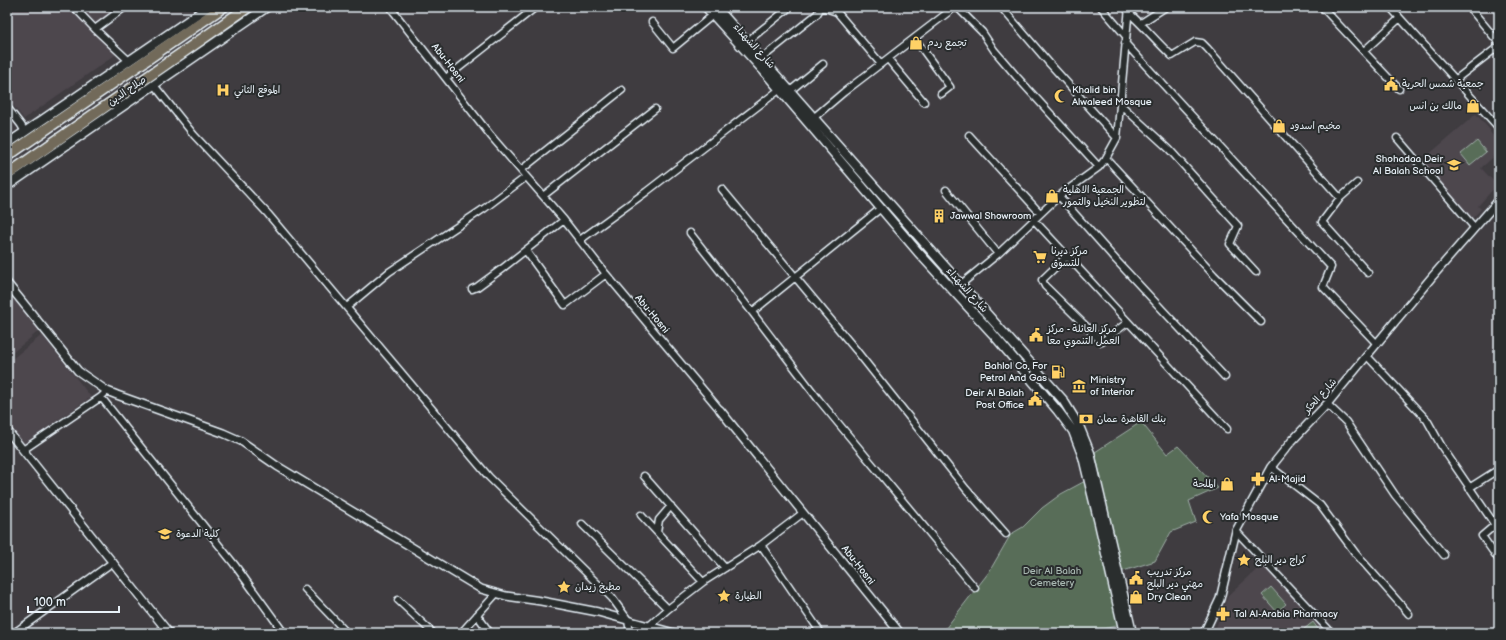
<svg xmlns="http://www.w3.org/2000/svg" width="1506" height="640" viewBox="0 0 1506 640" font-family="'Balsamiq Sans','Playpen Sans Arabic',sans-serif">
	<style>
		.built { fill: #4d464d }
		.green { fill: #586d59; stroke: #a0afa8 }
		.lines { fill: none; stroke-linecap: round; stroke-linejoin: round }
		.minor-casing { stroke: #e8f1f8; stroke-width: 9 }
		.tertiary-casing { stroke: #e8f1f8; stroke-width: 10 }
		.secondary-casing { stroke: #e8f1f8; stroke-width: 11 }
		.trunk-casing { stroke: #e8f1f8; stroke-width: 13 }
		.minor { stroke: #2a2d2e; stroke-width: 6 }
		.tertiary { stroke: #2a2d2e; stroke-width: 7 }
		.secondary { stroke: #2a2d2e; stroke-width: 8 }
		.trunk { stroke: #726b5a; stroke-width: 10 }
		.labels { text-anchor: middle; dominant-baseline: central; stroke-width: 4; stroke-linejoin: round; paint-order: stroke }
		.poi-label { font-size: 10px; fill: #e8f1f8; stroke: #2a2d2e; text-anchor: start }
		.street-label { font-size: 10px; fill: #e8f1f8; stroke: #2a2d2e }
		.park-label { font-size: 10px; fill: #a7b6b0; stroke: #2a2d2e }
	</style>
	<rect width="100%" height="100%" fill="#3f3c40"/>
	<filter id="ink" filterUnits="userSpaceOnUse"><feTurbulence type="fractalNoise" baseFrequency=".025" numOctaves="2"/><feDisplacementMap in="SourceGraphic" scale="8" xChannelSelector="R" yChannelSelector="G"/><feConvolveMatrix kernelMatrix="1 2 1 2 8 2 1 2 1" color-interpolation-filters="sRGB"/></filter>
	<g filter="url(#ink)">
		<path class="built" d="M7 7H125L94 29 118 53 24 119 7 98Z
			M1476 114 1490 130V132L1494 137H1496L1499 140V152L1481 168 1497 185 1478 206 1481 209 1472 219 1420 162Z
			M7 292 39 331 7 357Z
			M42 335 91 397 23 444 7 424V363Z
			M1264 563 1330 633H1214L1228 596Z"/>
		<path class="green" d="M1477 141 1486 152 1470 165 1461 154Z
			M1141 422 1167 454 1178 446 1218 488 1189 501 1196 522 1171 532 1155 561 1120 572 1095 452Z
			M1087 480 1120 625 1099 630 1100 633H942L989 572 1011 534 1023 527 1042 508 1061 494Z
			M1271 587 1286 604 1277 612 1262 595Z
			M1313 622 1321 633H1299Z"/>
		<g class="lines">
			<g class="minor-casing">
				<path id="minor" d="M74 7 95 29 129 61
					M390 7 491 136 564 220 606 274 720 410
					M822 7 837 12 881 64
					M957 7 982 32 994 50 1017 77 1099 167
					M1001 7 1050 64 1117 138
					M1101 7 1125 35
					M1322 7 1399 89
					M1390 7 1499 128
					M1469 7 1499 43
					M1128 12C1144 26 1157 42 1172 56L1195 42 1202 43 1207 48 1340 198 1322 222 1368 273
					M652 22 673 48 713 15
					M1141 23 1166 7
					M95 29 125 7
					M915 39 950 87 941 94
					M1125 43 1331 267 1323 287 1377 344
					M744 44 790 7
					M1364 51 1400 18
					M762 58 817 14 821 7
					M888 59 924 102
					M446 78 536 7
					M1455 80 1499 46
					M154 85 194 135 268 214 489 477 612 598 628 620 630 633
					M790 91 823 64
					M1121 105 1169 149 1238 226 1230 244 1256 272
					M7 107 21 125 25 132
					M811 120 844 92 955 7
					M969 135 1040 213
					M1397 138 1474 227
					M1106 158 1214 275 1261 322
					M521 170 622 90
					M722 189 856 350 966 489 1006 534
					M946 190 998 254
					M543 196 655 109
					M1059 196 1116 260 1225 377
					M1340 198 1357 183
					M1034 220 1227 429
					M690 233 752 312 819 400 975 588
					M580 240 646 192 779 90
					M526 251 565 305 606 274
					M1067 256 1042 280 1045 286 1102 342 1128 322
					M472 289 477 287 503 268 564 220
					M954 290 998 254 1059 196 1099 167 1106 158 1117 138 1129 7
					M347 307 389 272 485 208 526 177
					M752 312 881 208
					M1367 356 1427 420 1442 447 1495 525 1482 536 1499 560
					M101 397 234 564 284 633
					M1327 404 1346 422 1395 495 1444 555
					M23 450 101 397 107 391
					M1271 467 1320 505 1356 554 1409 614
					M644 476 725 568
					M1469 488 1499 469
					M641 515 703 582
					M582 524 668 609
					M1236 531 1332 633
					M657 532 659 520 671 506
					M761 545 821 633
					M305 589 347 633
					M398 600 433 633
					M477 615 490 633
					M649 626 668 609 703 582 761 545 803 513
					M14 633 113 562
					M461 633 496 594"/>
			</g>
			<g class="tertiary-casing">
				<path id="tertiary" d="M7 283 78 371 107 391 117 395 223 433 241 441 277 466 481 589 506 596 541 601 598 612 674 633
					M720 410 900 633
					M7 430 169 633
					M1204 633 1220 599 1236 531 1271 467 1291 442 1327 404 1431 278 1499 200"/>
			</g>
			<g class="secondary-casing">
				<path id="secondary" d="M706 7 763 70 918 252 992 333 1058 411 1073 431 1083 457 1099 523 1124 633
					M716 7 1063 400 1079 426 1090 453 1132 633
					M7 144 208 7
					M7 186 267 7"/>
			</g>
			<g class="trunk-casing">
				<path id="trunk" d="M7 156 223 7
					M7 175 248 7"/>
			</g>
			<use href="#minor" class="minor"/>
			<use href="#tertiary" class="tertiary"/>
			<use href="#secondary" class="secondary"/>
			<use href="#trunk" class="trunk"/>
		</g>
	</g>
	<defs>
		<g id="shop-bare" transform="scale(1.08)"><path d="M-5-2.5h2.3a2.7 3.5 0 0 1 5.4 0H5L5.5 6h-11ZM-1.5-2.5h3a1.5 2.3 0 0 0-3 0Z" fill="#ffd166" stroke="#2a2d2e" stroke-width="2.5" paint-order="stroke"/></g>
		<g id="civic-bare" transform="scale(1.08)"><path d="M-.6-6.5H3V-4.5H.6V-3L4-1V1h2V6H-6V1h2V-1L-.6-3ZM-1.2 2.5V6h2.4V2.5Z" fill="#ffd166" stroke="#2a2d2e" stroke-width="2.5" paint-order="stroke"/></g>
		<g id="hospital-bare" transform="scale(1.08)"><path d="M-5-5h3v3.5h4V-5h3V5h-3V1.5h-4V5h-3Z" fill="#ffd166" stroke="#2a2d2e" stroke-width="2.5" paint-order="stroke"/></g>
		<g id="mosque-bare" transform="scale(1.08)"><path d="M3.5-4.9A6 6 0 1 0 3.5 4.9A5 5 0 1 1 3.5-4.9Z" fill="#ffd166" stroke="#2a2d2e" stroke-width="2.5" paint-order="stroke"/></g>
		<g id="school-bare" transform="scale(1.08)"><path d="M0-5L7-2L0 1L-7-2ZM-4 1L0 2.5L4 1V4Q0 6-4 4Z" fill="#ffd166" stroke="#2a2d2e" stroke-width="2.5" paint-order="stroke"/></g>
		<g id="building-bare" transform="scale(1.08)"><path d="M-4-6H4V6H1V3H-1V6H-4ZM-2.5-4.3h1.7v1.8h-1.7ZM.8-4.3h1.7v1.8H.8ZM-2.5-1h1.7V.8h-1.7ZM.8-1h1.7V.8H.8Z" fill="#ffd166" stroke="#2a2d2e" stroke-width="2.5" paint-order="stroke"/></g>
		<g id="supermarket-bare" transform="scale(1.08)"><path d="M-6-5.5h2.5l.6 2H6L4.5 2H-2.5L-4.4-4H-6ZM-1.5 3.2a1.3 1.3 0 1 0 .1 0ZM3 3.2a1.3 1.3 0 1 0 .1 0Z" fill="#ffd166" stroke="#2a2d2e" stroke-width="2.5" paint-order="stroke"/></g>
		<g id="fuel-bare" transform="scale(1.08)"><path d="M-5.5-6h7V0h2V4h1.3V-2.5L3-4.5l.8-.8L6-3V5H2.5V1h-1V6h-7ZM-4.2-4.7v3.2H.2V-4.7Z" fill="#ffd166" stroke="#2a2d2e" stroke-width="2.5" paint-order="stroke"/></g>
		<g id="museum-bare" transform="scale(1.08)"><path d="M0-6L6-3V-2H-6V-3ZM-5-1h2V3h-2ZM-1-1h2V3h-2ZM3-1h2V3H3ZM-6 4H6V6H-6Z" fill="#ffd166" stroke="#2a2d2e" stroke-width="2.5" paint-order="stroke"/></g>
		<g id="bank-bare" transform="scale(1.08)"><path d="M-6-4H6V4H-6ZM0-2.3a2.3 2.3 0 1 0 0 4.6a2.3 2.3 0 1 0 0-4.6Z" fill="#ffd166" stroke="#2a2d2e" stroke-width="2.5" paint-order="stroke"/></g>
		<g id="pharmacy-bare" transform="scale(1.08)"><path d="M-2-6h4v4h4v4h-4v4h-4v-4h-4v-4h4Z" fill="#ffd166" stroke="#2a2d2e" stroke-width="2.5" paint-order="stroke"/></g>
		<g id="university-bare" transform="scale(1.08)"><path d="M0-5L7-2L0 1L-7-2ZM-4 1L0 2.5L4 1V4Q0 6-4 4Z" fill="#ffd166" stroke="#2a2d2e" stroke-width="2.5" paint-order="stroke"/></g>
		<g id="sight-bare" transform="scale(1.08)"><path d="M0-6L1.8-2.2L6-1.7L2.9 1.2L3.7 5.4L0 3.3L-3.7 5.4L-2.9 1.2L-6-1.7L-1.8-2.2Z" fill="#ffd166" stroke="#2a2d2e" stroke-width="2.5" paint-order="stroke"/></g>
	</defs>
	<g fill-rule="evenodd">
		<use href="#shop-bare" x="916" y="43"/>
		<use href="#civic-bare" x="1391" y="84"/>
		<use href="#hospital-bare" x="223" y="90"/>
		<use href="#mosque-bare" x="1061" y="96"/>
		<use href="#shop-bare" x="1473" y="106"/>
		<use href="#shop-bare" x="1279" y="126"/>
		<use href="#school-bare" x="1454" y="165"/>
		<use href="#shop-bare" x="1052" y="196"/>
		<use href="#building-bare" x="939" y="216"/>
		<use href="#supermarket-bare" x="1040" y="257"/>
		<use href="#civic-bare" x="1036" y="335"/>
		<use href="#fuel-bare" x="1058" y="372"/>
		<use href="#museum-bare" x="1079" y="386"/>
		<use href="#civic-bare" x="1035" y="399"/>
		<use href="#bank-bare" x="1086" y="419"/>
		<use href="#pharmacy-bare" x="1258" y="479"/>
		<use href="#shop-bare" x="1227" y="484"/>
		<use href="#mosque-bare" x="1209" y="517"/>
		<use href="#university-bare" x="165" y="534"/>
		<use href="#sight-bare" x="1244" y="560"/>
		<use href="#civic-bare" x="1136" y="578"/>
		<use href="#sight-bare" x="564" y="587"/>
		<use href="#sight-bare" x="724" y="596"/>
		<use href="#shop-bare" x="1136" y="597"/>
		<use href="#pharmacy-bare" x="1223" y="614"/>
	</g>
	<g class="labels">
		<g class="poi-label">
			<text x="927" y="43">تجمع ردم</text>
			<text x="1402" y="84">جمعية شمس الحرية</text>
			<text x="234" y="90">الموقع الثاني</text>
			<text x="1072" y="90">Khalid bin<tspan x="1072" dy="12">Alwaleed Mosque</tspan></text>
			<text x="1462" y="106" text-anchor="end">مالك بن انس</text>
			<text x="1290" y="126">مخيم اسدود</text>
			<text x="1443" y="159" text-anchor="end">Shohadaa Deir<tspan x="1443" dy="12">Al Balah School</tspan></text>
			<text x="1063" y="190">الجمعية الاهلية<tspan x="1063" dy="12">لتطوير النخيل والتمور</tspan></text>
			<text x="950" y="216">Jawwal Showroom</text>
			<text x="1051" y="251">مركز ديرنا<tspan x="1051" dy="12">للتسوق</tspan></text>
			<text x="1047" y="329">مركز العائلة - مركز<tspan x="1047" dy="12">العمل التنموي معا</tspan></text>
			<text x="1047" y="366" text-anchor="end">Bahlol Co. For<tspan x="1047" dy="12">Petrol And Gas</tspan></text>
			<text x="1090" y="380">Ministry<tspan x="1090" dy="12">of Interior</tspan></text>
			<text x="1024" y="393" text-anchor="end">Deir Al Balah<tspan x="1024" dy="12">Post Office</tspan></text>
			<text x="1097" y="419">بنك القاهرة عمان</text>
			<text x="1269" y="479">Al-Majid</text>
			<text x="1216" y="484" text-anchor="end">الملحة</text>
			<text x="1220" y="517">Yafa Mosque</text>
			<text x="176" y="534">كلية الدعوة</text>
			<text x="1255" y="560">كراج دير البلح</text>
			<text x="1147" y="572">مركز تدريب<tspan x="1147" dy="12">مهني دير البلح</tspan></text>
			<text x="575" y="587">مطبخ زيدان</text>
			<text x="735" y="596">الطيارة</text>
			<text x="1147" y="597">Dry Clean</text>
			<text x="1234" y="614">Tal Al-Arabia Pharmacy</text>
		</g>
		<g class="street-label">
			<text transform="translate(754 46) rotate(48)">شارع الشهداء</text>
			<text transform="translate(448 63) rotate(52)">Abu-Hosni</text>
			<text transform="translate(127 91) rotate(-35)">صلاح الدين</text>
			<text transform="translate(967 290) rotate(48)">شارع الشهداء</text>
			<text transform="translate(652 314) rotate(50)">Abu-Hosni</text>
			<text transform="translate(1320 396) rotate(-48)">شارع الحكر</text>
			<text transform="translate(858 565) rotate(52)">Abu-Hosni</text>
		</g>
		<g class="park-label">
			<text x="1052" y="571">Deir Al Balah<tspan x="1052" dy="12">Cemetery</tspan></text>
		</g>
	</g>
	<rect width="1506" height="640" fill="none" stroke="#2a2d2e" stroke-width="24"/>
	<rect x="12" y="12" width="1482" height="616" fill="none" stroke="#e8f1f8" stroke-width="1.5" filter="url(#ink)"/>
	<path d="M28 606v6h91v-6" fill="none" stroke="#e8f1f8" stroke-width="2"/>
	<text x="34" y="606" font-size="12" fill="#e8f1f8" stroke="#2a2d2e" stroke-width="3" paint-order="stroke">100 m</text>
</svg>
